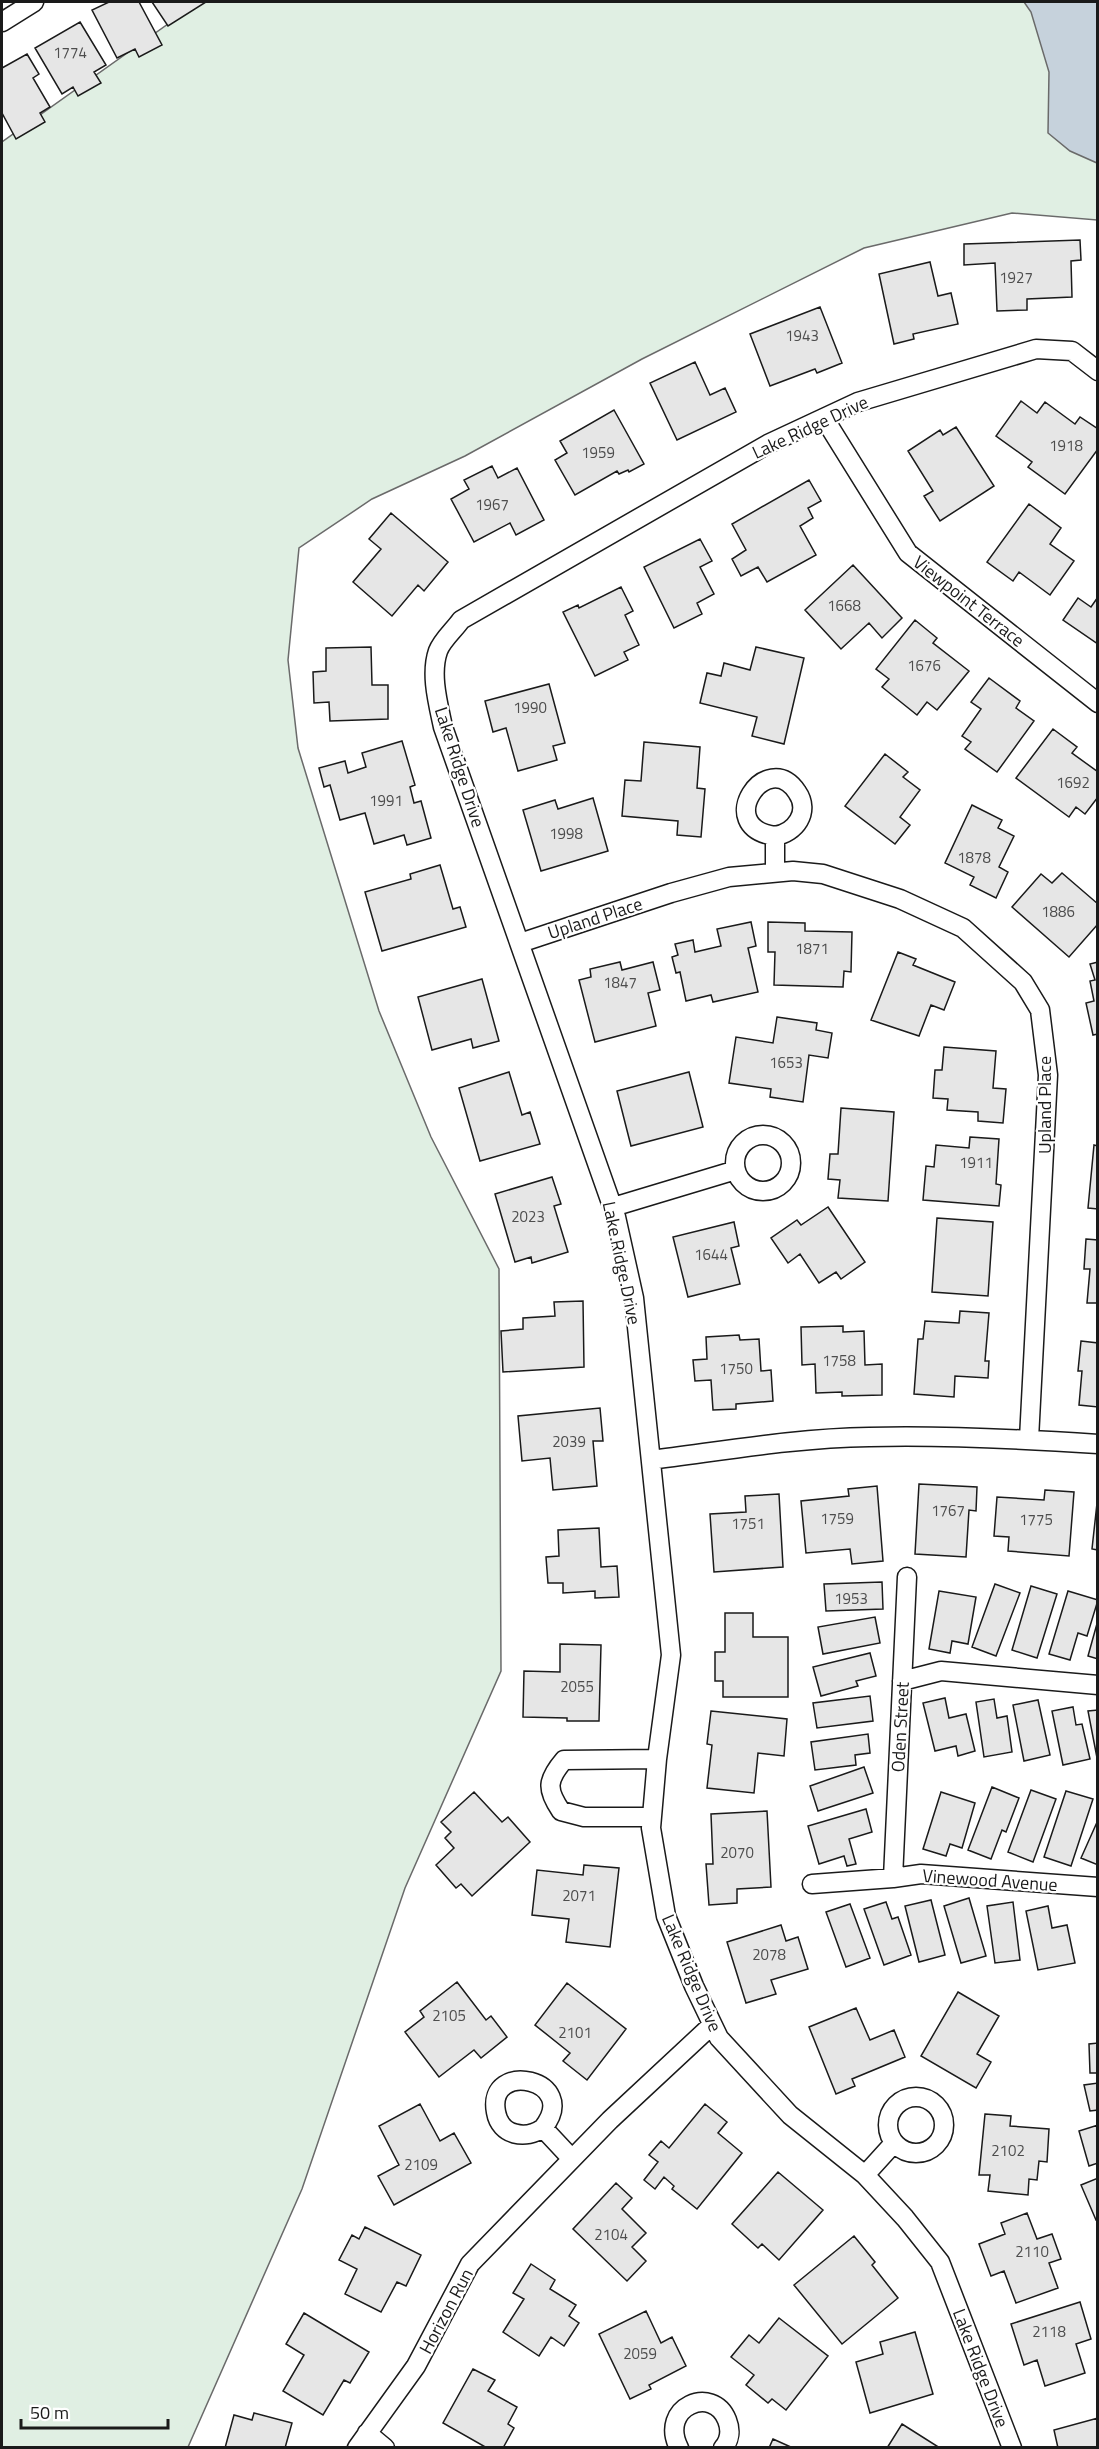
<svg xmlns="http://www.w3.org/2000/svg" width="1099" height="2449" viewBox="0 0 1099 2449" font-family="'Titillium Web',sans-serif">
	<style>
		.green { fill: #e0efe3; stroke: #6a6a6a; stroke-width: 1.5 }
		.water { fill: #c6d2dc; stroke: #6a6a6a; stroke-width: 1.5 }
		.building { fill: #e6e6e6; stroke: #1a1a1a; stroke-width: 1.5 }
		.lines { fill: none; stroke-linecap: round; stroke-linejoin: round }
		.minor-casing { stroke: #1a1a1a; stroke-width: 21 }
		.minor { stroke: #fff; stroke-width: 18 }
		.labels { text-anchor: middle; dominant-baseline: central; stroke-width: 4.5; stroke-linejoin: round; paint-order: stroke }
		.number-label { font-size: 15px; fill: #4d4d4d }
		.street-label { font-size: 18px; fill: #1a1a1a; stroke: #fff }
	</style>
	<rect width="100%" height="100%" fill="#fff"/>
	<path class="green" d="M199 2H1097V220L1012 213 864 248 642 359 465 456 372 499 299 548 288 660 298 748 379 1011 431 1137 499 1269 501 1671 405 1888 302 2189 188 2447H2V142Z"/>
	<path class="water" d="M1024 2H1097V163L1070 151 1048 133 1049 72 1031 12Z"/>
	<path class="building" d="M109 2H139L162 45 139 57 135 49 117 58 92 10Z
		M152 2H206L168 26Z
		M80 22 106 65 94 72 101 83 78 96 73 87 62 94 35 48Z
		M27 54 39 74 33 78 50 107 40 113 45 122 16 139 2 113V68Z
		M1080 240 1081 260 1071 261 1072 297 1027 299V310L997 311 995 263 964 265V244Z
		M930 262 938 296 951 293 958 324 913 334 914 339 894 344 879 274Z
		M820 307 842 363 817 373 815 369 770 386 750 334Z
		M695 362 710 395 725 388 736 412 677 440 650 383Z
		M1021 401 1037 413 1045 402 1075 424 1080 417 1098 429V449L1065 494 1028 467 1032 462 996 436Z
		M614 410 644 464 629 472 628 470 619 474 617 471 575 495 555 460 567 453 560 441Z
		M956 427 994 486 940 521 924 496 933 491 908 451 940 430 943 435Z
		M492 466 498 478 517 468 544 520 516 535 510 523 474 542 451 499 469 489 464 480Z
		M809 480 821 501 808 508 813 518 800 526 816 555 767 582 758 567 741 576 732 559 746 550 732 524Z
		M1029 504 1061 528 1050 544 1074 561 1050 595 1019 572 1013 581 987 562Z
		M391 513 448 562 424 591 418 585 392 616 353 582 381 549 369 539Z
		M700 539 712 561 700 567 714 594 697 603 702 614 674 628 644 567Z
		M853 565 902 618 882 638 869 623 841 649 805 610Z
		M621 587 633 611 625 615 639 645 624 652 628 660 595 676 563 612 578 605 579 608Z
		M1098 597V644L1063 620 1078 598 1091 607Z
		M915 620 937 638 933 643 969 671 937 710 927 702 917 715 882 687 889 679 876 669Z
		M371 647 372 685H388V719L330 721 329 702 314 703 313 672 326 671V648Z
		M756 647 804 658 784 744 752 736 757 717 700 703 707 673 721 676 724 663 750 670Z
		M989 678 1020 701 1016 708 1034 721 997 772 965 749 971 742 962 736 981 709 971 702Z
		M549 684 565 743 553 746 557 760 518 771 506 728 493 732 485 701Z
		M1053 729 1077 747 1072 753 1098 772V797L1085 814 1076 807 1069 817 1016 778Z
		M402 741 415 785 410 787 414 803 421 801 431 838 407 845 404 835 374 844 365 813 340 820 330 785 324 787 319 768 345 761 348 773 366 767 362 753Z
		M644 742 700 747 697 788 705 789 701 837 677 835 678 821 622 816 625 780 641 781Z
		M885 754 908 772 903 777 920 790 900 817 910 825 895 844 845 806Z
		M593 798 608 851 541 871 523 810 555 800 558 809Z
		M972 805 1002 820 998 828 1014 836 999 867 1008 872 996 898 970 885 974 877 945 863Z
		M440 865 453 909 460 907 466 927 382 951 365 892 411 879 410 874Z
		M1062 873 1098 904V924L1069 957 1012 907 1041 874 1052 883Z
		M751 922 756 946 748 948 758 992 713 1002 711 995 686 1001 680 972 676 973 672 957 678 955 675 944 693 940 695 952 721 946 717 929Z
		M768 922 805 923V931L852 932 851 972 844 971 843 987 774 985 775 952H768Z
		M898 952 916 959 913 965 955 982 944 1010 931 1005 919 1036 871 1020Z
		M620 962 622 970 653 962 660 990 648 993 656 1026 595 1042 579 980 591 977 590 969Z
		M1098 962V1034L1093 1035 1086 1003 1094 1001 1090 981 1095 980 1090 964Z
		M482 979 499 1041 473 1048 471 1039 432 1050 418 997Z
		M777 1017 817 1023 816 1030 832 1033 828 1058 809 1055 803 1102 770 1097 771 1089 729 1083 736 1037 773 1043Z
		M944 1047 996 1051 993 1088 1006 1089 1003 1123 978 1121V1112L947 1110 948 1099 933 1098 935 1070H942Z
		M509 1072 522 1115 530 1112 540 1144 480 1161 459 1088Z
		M689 1072 703 1127 631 1146 617 1091Z
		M841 1108 894 1112 888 1201 838 1198 840 1180 828 1179 830 1154H838Z
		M970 1137 999 1139 996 1184 1001 1185 999 1206 923 1200 926 1166 934 1167 936 1145 969 1148Z
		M1094 1145 1098 1146V1209L1088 1208Z
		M552 1177 561 1204 554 1206 568 1252 532 1263 531 1257 515 1262 495 1194Z
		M828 1207 865 1262 841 1279 836 1272 819 1283 800 1254 788 1263 771 1238 797 1220 801 1225Z
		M937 1218 993 1222 988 1296 932 1292Z
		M734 1222 739 1246 731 1248 740 1284 688 1297 673 1237Z
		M1086 1239 1098 1240V1303H1087L1090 1269H1084Z
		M583 1301 584 1367 503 1372 501 1331 523 1329V1318L555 1316 554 1302Z
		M960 1311 989 1313 985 1361H989L988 1378 955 1376 954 1397 914 1394 918 1339H923L925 1321 959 1323Z
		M843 1326V1332L864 1331 865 1365 882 1364V1395L842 1396V1392L816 1393 815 1364 802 1365 801 1327Z
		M739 1335 740 1340 759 1339 761 1371 771 1370 773 1401 736 1404V1409L713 1410 711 1380 695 1381 693 1360 707 1359 706 1337Z
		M1081 1341 1098 1343V1407L1079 1405 1082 1371H1078Z
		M600 1408 603 1441H593L597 1486 553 1490 550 1458 522 1461 518 1416Z
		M919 1484 977 1487 976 1511 969 1510 966 1557 915 1554Z
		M877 1486 883 1561 852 1564 850 1549 806 1553 801 1501 849 1496 848 1489Z
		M1045 1490 1074 1492 1069 1556 1008 1551 1009 1537 994 1536 997 1497 1044 1500Z
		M779 1494 783 1567 714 1572 710 1514 746 1512 745 1496Z
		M1098 1494V1550L1092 1549Z
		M599 1528 601 1567 617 1566 619 1597 595 1598V1591L563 1593V1583H548L546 1557 559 1556 558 1530Z
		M882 1582 883 1609 826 1611 824 1584Z
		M995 1584 1020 1593 996 1656 972 1647Z
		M1031 1586 1057 1594 1037 1658 1012 1650Z
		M939 1591 976 1597 968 1644 952 1641 950 1653 929 1649Z
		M1068 1591 1098 1600 1087 1636 1078 1633 1070 1660 1049 1654Z
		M725 1613H753V1637H788V1697H723V1681H715V1652H725Z
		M875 1617 880 1643 823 1654 818 1627Z
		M1098 1620V1659L1088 1656Z
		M560 1644 601 1645 599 1721H567V1718L523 1717 524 1671 560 1672Z
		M870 1653 876 1676 856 1681 858 1686 821 1696 813 1667Z
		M870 1696 873 1721 817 1728 813 1703Z
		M945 1698 949 1718 966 1714 975 1751 958 1756 956 1746 935 1751 923 1703Z
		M994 1699 997 1718 1007 1716 1012 1752 984 1757 976 1702Z
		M1038 1700 1050 1755 1024 1761 1013 1705Z
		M1073 1707 1076 1725 1082 1724 1090 1759 1063 1765 1052 1711Z
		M1098 1710V1763L1088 1711Z
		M711 1711 787 1719 784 1756 758 1753 754 1793 707 1788 712 1745 707 1744Z
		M868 1734 870 1753 855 1755 856 1765 815 1770 811 1742Z
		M864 1767 873 1793 818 1811 810 1786Z
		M992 1787 1019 1798 1006 1832 1002 1830 991 1859 968 1850Z
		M1031 1790 1056 1799 1033 1862 1008 1852Z
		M1066 1791 1093 1799 1071 1866 1044 1857Z
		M474 1792 502 1822 508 1817 530 1842 472 1896 461 1884 456 1888 436 1865 454 1848 445 1838 451 1832 441 1822Z
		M941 1792 975 1803 962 1848 950 1844 946 1856 923 1849Z
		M866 1809 872 1832 849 1839 856 1864 847 1866 844 1856 819 1864 808 1826Z
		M767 1811 771 1887 737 1889V1903L709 1905 706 1864H713L711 1814Z
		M1098 1820V1865L1081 1858Z
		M584 1865 619 1868 610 1947 566 1942 569 1919 532 1915 537 1870 583 1875Z
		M969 1898 986 1956 961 1963 944 1906Z
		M931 1900 945 1955 919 1962 905 1906Z
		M886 1902 892 1919 898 1917 911 1955 884 1965 864 1909Z
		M1013 1902 1020 1960 995 1963 987 1906Z
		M850 1904 870 1958 846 1967 826 1912Z
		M1048 1906 1052 1928 1067 1925 1075 1963 1038 1970 1026 1911Z
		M781 1925 786 1941 798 1937 808 1969 771 1980 776 1994 746 2003 727 1942Z
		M457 1982 486 2020 491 2016 507 2037 481 2058 474 2050 439 2077 405 2032 424 2017 420 2011Z
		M567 1983 626 2029 587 2080 563 2061 570 2053 535 2025Z
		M958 1992 999 2016 977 2054 991 2062 976 2088 921 2056Z
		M856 2008 870 2040 894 2030 905 2057 852 2079 855 2086 836 2094 809 2027Z
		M1098 2043V2073H1090L1089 2044Z
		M1098 2083V2110L1090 2111 1084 2085Z
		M420 2104 440 2141 454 2133 471 2163 394 2205 378 2176 399 2165 379 2126Z
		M705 2104 727 2122 718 2133 742 2153 697 2209 672 2189 674 2186 664 2177 655 2189 644 2180 658 2162 649 2155 661 2141 669 2148Z
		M985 2114 1011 2116 1010 2126 1049 2129 1047 2162 1039 2161 1037 2180 1029 2179 1028 2195 988 2191 990 2175H979Z
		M1098 2125V2163L1089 2166 1079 2131Z
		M778 2172 823 2210 779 2260 762 2244 758 2248 732 2224Z
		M1098 2178V2219L1096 2220 1081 2185Z
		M616 2183 632 2198 622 2209 646 2233 632 2247 646 2261 627 2281 573 2229Z
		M1027 2213 1037 2239 1052 2234 1061 2259 1049 2263 1058 2288 1016 2303 1004 2271 991 2276 979 2244 1005 2234 1001 2223Z
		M365 2227 421 2255 406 2286 397 2282 381 2312 345 2294 357 2269 339 2260 352 2235 359 2239Z
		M854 2236 875 2262 872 2265 898 2298 842 2344 794 2285Z
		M531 2264 555 2280 550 2289 576 2305 569 2316 579 2323 564 2346 551 2337 539 2356 503 2332 524 2299 513 2293Z
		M1080 2302 1091 2339 1076 2344 1085 2373 1045 2386 1037 2360 1024 2365 1011 2324Z
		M646 2311 661 2343 672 2337 686 2366 649 2385 651 2389 630 2399 599 2334Z
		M304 2313 369 2352 350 2383 344 2380 323 2415 283 2391 304 2355 286 2344Z
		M779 2318 828 2356 786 2410 772 2399 768 2403 746 2385 754 2375 731 2357 749 2335 759 2343Z
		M915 2332 933 2394 870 2413 856 2362 883 2354 880 2342Z
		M473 2369 495 2380 488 2391 517 2407 508 2424 514 2428 503 2448H487L443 2423Z
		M254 2413 292 2423 285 2448H225L234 2415 252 2420Z
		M1098 2418V2448H1058L1054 2430Z
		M902 2424 940 2448H887Z
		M773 2439 793 2448H769Z"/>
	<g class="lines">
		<g class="minor-casing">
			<path id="minor" d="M2 22 34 2
				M824 418 908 553 1098 703
				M775 836C795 833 811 812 797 792 767 747 712 827 775 836V871
				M520 943 671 893 729 877 793 871 823 874 900 899 963 928 1023 982 1040 1010 1048 1075 1029 1439
				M735 1163a28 28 0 1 1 56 0a28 28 0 1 1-56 0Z
				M613 1207 736 1170
				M651 1460C723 1451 796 1438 869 1437 945 1435 1022 1439 1098 1444
				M902 1681 941 1671 1098 1685
				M652 1817H584L561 1811C546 1789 547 1780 564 1760L657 1759
				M893 1878 907 1577
				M812 1884 893 1878 921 1874 1098 1887
				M888 2125a28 28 0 1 1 56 0a28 28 0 1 1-56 0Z
				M543 2128C582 2079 486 2059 496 2112 500 2136 526 2140 543 2128L572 2159
				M865 2175 894 2143
				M367 2433 385 2448
				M357 2448 416 2366 470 2264 610 2120 712 2025
				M679 2448C658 2407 713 2384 727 2420 731 2430 730 2440 723 2448
				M1012 2448 940 2262 905 2218 865 2175 790 2115 719 2038 694 1986 666 1916 651 1828 657 1759 671 1655 634 1298 616 1217 443 727C438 703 430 674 438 651 442 640 455 629 461 620L768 444 858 402 1036 349 1072 351 1098 371"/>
		</g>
		<use href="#minor" class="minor"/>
	</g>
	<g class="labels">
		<g class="number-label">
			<text x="70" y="52">1774</text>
			<text x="1016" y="277">1927</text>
			<text x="802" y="335">1943</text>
			<text x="1066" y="445">1918</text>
			<text x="598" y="452">1959</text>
			<text x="492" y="504">1967</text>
			<text x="844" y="605">1668</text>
			<text x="924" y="665">1676</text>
			<text x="530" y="707">1990</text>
			<text x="1073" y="782">1692</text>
			<text x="386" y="800">1991</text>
			<text x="566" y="833">1998</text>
			<text x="974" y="857">1878</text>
			<text x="1058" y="911">1886</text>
			<text x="812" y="948">1871</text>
			<text x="620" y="982">1847</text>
			<text x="786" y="1062">1653</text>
			<text x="976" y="1162">1911</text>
			<text x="528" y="1216">2023</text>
			<text x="711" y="1254">1644</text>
			<text x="839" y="1360">1758</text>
			<text x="736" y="1368">1750</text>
			<text x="569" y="1441">2039</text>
			<text x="948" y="1510">1767</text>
			<text x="837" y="1518">1759</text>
			<text x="1036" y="1519">1775</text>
			<text x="748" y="1523">1751</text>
			<text x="851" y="1598">1953</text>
			<text x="577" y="1686">2055</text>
			<text x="737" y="1852">2070</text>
			<text x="579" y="1895">2071</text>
			<text x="769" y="1954">2078</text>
			<text x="449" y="2015">2105</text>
			<text x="575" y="2032">2101</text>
			<text x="1008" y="2150">2102</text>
			<text x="421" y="2164">2109</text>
			<text x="611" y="2234">2104</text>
			<text x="1032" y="2251">2110</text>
			<text x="1049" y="2331">2118</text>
			<text x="640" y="2353">2059</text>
		</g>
		<g class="street-label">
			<text transform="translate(810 427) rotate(-25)">Lake Ridge Drive</text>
			<text transform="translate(969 601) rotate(38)">Viewpoint Terrace</text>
			<text transform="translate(460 767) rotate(72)">Lake Ridge Drive</text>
			<text transform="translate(595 918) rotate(-18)">Upland Place</text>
			<text transform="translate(1044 1105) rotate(-90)">Upland Place</text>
			<text transform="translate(622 1263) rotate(78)">Lake Ridge Drive</text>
			<text transform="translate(900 1727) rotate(-87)">Oden Street</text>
			<text transform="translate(990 1880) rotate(4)">Vinewood Avenue</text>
			<text transform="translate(692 1973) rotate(67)">Lake Ridge Drive</text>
			<text transform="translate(446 2311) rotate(-62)">Horizon Run</text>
			<text transform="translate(981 2368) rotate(69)">Lake Ridge Drive</text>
		</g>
	</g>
	<rect width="1099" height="2449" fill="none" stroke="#1a1a1a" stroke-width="6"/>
	<path d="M21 2419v9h147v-9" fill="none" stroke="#1a1a1a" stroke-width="3"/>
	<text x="30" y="2419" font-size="18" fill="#1a1a1a" stroke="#ffffff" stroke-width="4.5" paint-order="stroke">50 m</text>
</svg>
